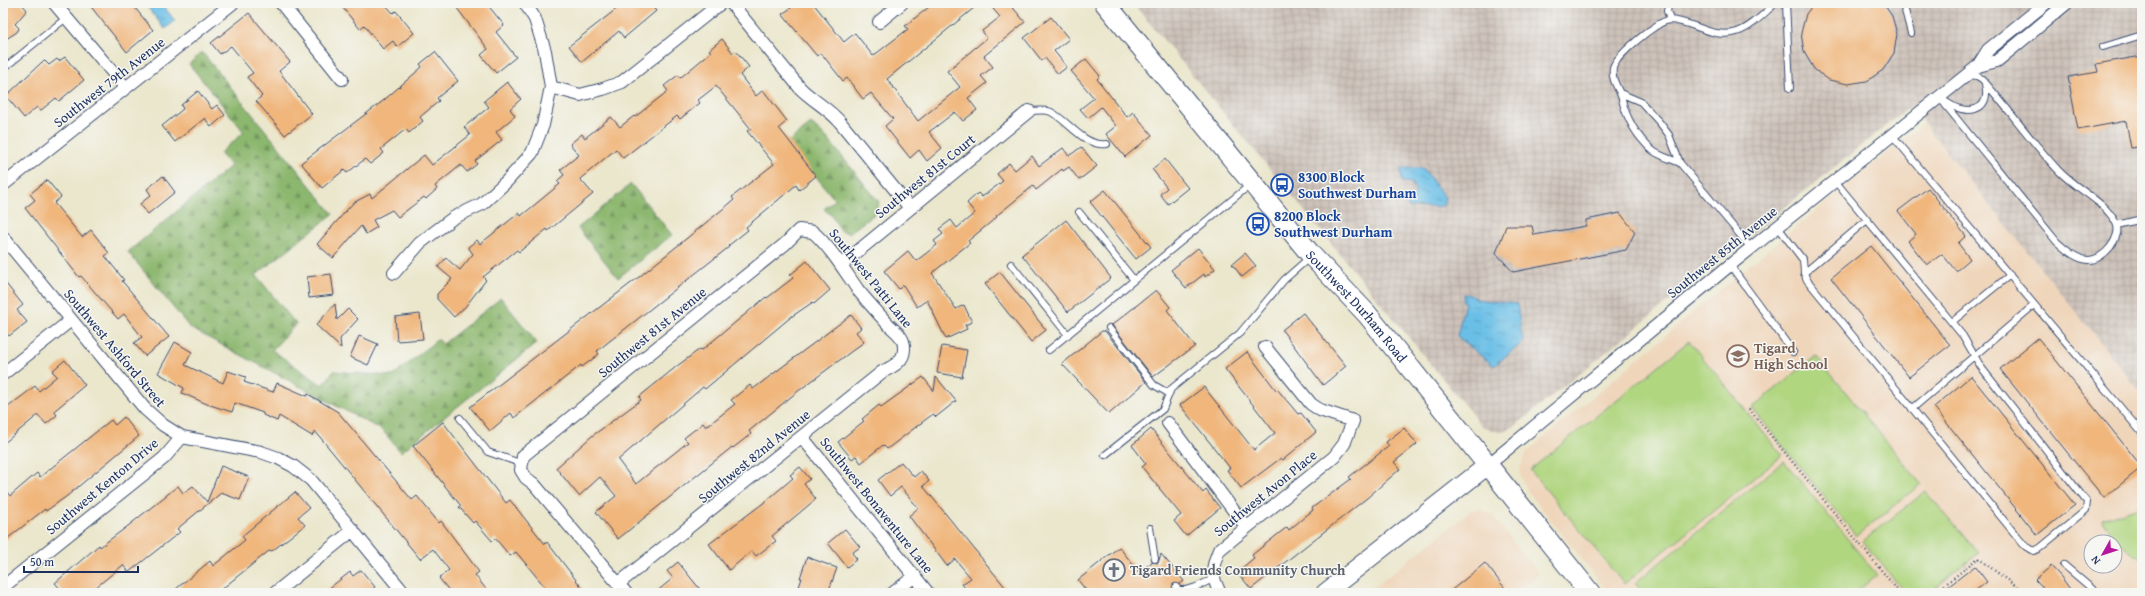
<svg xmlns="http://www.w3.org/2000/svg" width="2145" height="596" viewBox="0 0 2145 596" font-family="'Gentium Book Plus',serif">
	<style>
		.built { fill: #efd6bb; fill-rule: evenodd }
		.industrial { fill: url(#industrial-grid) }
		.grass { fill: #b0d680; stroke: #66826f }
		.forest { fill: url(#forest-firs); stroke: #547366 }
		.water { fill: url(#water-ripples); stroke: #4277a2 }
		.building { fill: #f0b67c }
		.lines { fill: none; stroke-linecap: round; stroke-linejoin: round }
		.lane-casing { stroke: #3a4b6f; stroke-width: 8 }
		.street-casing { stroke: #3a4b6f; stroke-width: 14 }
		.secondary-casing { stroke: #3a4b6f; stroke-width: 20 }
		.primary-casing { stroke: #3a4b6f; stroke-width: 22 }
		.path { stroke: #3a4b6f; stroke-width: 2.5; stroke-dasharray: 1 3; stroke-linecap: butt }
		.lane { stroke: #fff; stroke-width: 6 }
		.street { stroke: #fff; stroke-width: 12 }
		.secondary { stroke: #fff; stroke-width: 18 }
		.primary { stroke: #fff; stroke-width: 20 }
		.labels { text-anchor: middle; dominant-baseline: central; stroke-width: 3; stroke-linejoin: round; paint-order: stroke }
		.street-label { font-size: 14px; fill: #1b2f5e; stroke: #f6f6f2 }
		.transit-label { font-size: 14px; font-weight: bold; fill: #164399; stroke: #f6f6f2; text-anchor: start }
		.education-label { font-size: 14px; font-weight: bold; fill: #785e54; stroke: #f6f6f2; text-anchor: start }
		.worship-label { font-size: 14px; font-weight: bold; fill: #5b616d; stroke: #f6f6f2; text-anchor: start }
	</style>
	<defs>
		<pattern id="industrial-grid" width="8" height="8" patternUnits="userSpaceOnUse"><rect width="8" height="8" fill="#cdc2b9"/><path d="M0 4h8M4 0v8" fill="none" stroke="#afa7a1"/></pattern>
		<pattern id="forest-firs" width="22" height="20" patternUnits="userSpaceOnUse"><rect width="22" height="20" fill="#8cb76e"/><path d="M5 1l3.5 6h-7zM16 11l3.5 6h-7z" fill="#72955e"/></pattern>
		<pattern id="water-ripples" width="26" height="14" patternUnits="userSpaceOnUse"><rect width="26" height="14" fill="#6abfe7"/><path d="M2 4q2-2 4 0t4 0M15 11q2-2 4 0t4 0" fill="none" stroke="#569cbe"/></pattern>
	</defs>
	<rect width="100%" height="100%" fill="#f6f6f2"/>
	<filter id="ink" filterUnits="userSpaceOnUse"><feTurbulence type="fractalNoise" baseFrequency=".025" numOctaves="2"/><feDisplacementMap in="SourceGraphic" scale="8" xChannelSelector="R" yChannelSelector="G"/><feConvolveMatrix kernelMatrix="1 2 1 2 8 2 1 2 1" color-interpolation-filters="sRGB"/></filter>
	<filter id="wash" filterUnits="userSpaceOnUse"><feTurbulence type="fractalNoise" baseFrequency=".012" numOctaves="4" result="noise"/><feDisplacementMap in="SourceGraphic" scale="16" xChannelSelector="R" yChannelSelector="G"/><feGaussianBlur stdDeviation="0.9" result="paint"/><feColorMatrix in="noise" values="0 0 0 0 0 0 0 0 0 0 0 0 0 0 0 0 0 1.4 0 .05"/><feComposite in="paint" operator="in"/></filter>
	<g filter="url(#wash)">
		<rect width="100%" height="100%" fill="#ebe7cd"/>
		<path class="built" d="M1924 123 2142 394V593H1609L1526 489 1521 478 1520 469 1527 452 1757 259ZM2091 542H2115V566H2091Z
			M1480 509 1492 515 1539 574 1515 593H1367L1472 510Z"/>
		<path class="industrial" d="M1133 3H2142V394L1910 106 1515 426 1503 431H1491L1481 425Z"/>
		<path class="grass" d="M1689 341 1782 455 1624 584 1530 470Z
			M1816 356 1921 484 1856 536 1752 408Z
			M1784 461 1877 575 1855 593H1643L1635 583Z
			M1926 491 1978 553 1929 593H1905L1863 541Z
			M2142 506V558C2124 549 2112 536 2102 519Z"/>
		<path class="forest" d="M202 52 333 214 256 275 296 324 272 350 322 385 334 371 393 376 438 339 443 344 501 298 537 343 401 452 382 430 190 328 128 252 231 166 220 153 244 132 189 64Z
			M811 124 827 138 879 202 876 213 849 233 841 231 832 216 824 209 835 200 788 142Z
			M631 184 672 235 618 278 578 228Z"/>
		<path class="water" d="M144 3H161L175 21 165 29Z
			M1401 168H1423L1445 198 1443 206 1409 208 1405 202 1416 194 1412 183 1402 182Z
			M1464 294 1475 296 1476 299 1517 304 1523 342 1494 366 1457 336 1465 302H1463Z"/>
		<g id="blocks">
			<path class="building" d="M3 3H21L27 10 15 24 19 28 17 32 3 41Z
				M88 3H131L153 30 127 52Z
				M339 3H384L393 13 396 11 414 33 397 47 393 41 383 49 364 25 360 29Z
				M453 3H486L504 25 496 32 516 57 496 73 481 55 488 49Z
				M624 3H649L656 11 624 38 619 31 582 62 569 46Z
				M787 3H813L844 42 855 33 873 56 908 29 905 26 934 3H980L887 79 918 121 960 87 947 71 987 38 982 31 1000 17 988 3H1009L1025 22 984 56 993 67 981 76 987 83 968 98 977 110 963 121 955 112 929 132 942 148 927 161 919 150 910 158 885 126 893 119 871 93 863 99 847 78 843 81 821 53 817 56 782 14 791 8Z
				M1814 3H1883L1892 16 1897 34 1894 53 1883 70 1867 81 1848 84 1829 80 1814 69 1804 52 1801 33 1806 14Z
				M249 13 290 62 279 71 312 114 285 135 256 101 262 96 247 77 253 73 231 46 220 54 211 43Z
				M1051 17 1069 39 1054 51 1067 67 1058 74 1045 58 1042 61 1024 38Z
				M722 39 733 53 736 51 749 67 740 75 756 96 763 90 787 121 779 128 816 176 799 190 796 185 746 227 748 230 728 246 729 247 597 351 599 354 582 367 581 365 514 418 511 413 490 431 470 407 639 277 734 200 732 197 774 164 747 131 751 129 716 86 698 100 700 103 680 119 677 116 623 158 616 149 580 179 593 194 548 231 547 229 519 252 517 250 483 277 486 280 465 307 454 317 437 299V294L452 279 438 267 446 258 460 270 473 254 468 247 477 240 480 244 519 213 521 216 560 184 557 181 564 175 560 170 579 155 570 144 582 134 585 138 611 117 620 127 634 116 635 117 668 91 664 86 678 75 680 78 711 52 709 50Z
				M435 52 458 81 437 98 439 101 420 117 423 121 409 133 406 129 381 149 384 153 370 164 365 159 347 173 344 170 322 188 301 163 383 101 422 67 420 64Z
				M2142 56V146L2131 148 2126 121 2078 130 2068 77 2098 72 2096 64Z
				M65 57 84 80 59 101 56 98 40 111 37 107 24 118 6 96 42 62 45 61 49 65 57 59 59 61Z
				M1086 59 1100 76 1097 79 1127 117 1133 112 1152 135 1125 157 1106 134 1116 126 1101 107 1088 118 1080 109 1094 98 1071 71Z
				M507 82 521 99 510 109 515 116 496 132 502 140 475 161 477 164 467 172 461 165 435 186 437 189 426 199 424 197 398 217 392 210 373 220 377 227 366 234 361 226 333 258 317 244 353 203 370 194 372 198 424 155 432 165 470 135 464 127 489 107 484 101Z
				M198 91 212 109 217 105 225 115 211 127 205 118 175 142 162 126 183 109 181 105Z
				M1081 147 1097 166 1079 180 1069 167 1063 171 1062 169 1036 190 1033 186 996 216 997 217 968 241 970 243 932 273 956 309 964 305 972 322 965 325 967 329 946 339 927 300 917 307 903 285 899 289 884 271 908 251 916 261 937 245 934 241 943 234 939 229 951 220 957 228 975 213 967 203 978 193 982 197 1003 181 997 174 1009 163 1015 170 1032 156 1039 166 1063 148 1069 156Z
				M1165 159 1188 188 1168 204 1160 194 1167 188 1152 169Z
				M163 176 175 192 148 214 140 204 151 195 147 189Z
				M47 180 61 197 54 203 82 237 91 230 109 253 105 256 124 280 122 281 169 337 145 356 134 343 142 337 124 314 118 319 81 276 79 277 25 208 35 200 30 194Z
				M1928 188 1966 236 1958 243 1970 259 1956 271 1942 254 1927 265 1908 241 1916 234 1898 211Z
				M1105 190 1151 247 1136 259 1090 202Z
				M1620 213 1635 232 1626 250 1513 272 1496 253 1506 226H1532L1534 235 1586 226V220Z
				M1066 220 1111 278 1068 312 1022 255Z
				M1871 246 1950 345 1909 377 1831 278Z
				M1198 248 1215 269 1205 277 1204 274 1186 288 1171 270Z
				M1245 253 1256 266 1242 277 1232 264Z
				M807 261 830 290 814 304 813 302 791 317 705 389 703 387 618 460 636 484 688 442 684 438 703 423 706 427 735 404 731 400 750 385 753 389 851 315 861 328 856 332 864 342 797 392 749 431 751 434 733 448 732 447 618 539 596 512 616 496 600 477 579 496 556 468 592 436 641 400 639 397 677 366 700 349 702 350 766 297 767 298 793 278 790 275Z
				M1000 272 1046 330 1031 342 985 284Z
				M331 274 334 295 309 298 307 277Z
				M3 280 23 305 17 310 27 322 9 336 3 329Z
				M1156 290 1170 307 1167 310 1195 346 1153 377 1112 325Z
				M335 304 337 320 348 309 358 319 340 339 341 348 316 325Z
				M1303 313 1346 366 1323 385 1282 330Z
				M420 314 423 339 397 341 395 317Z
				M1102 331H1105L1146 382 1109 414 1062 364Z
				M359 336 378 344 368 365 350 357Z
				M2038 338 2142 467 2104 498 2000 369Z
				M175 342 192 352 185 365 223 383 228 371 246 377 244 382 273 392 277 383 307 396 308 394 338 412 412 500 417 496 439 523 441 521 479 572 475 575 489 593H451L439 578 449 570 433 549 420 559 315 431 312 436 279 416 277 421 263 415V413L235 403 232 412 207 404 182 393 184 388 158 373Z
				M942 346 967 350 962 377 937 373Z
				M1247 352 1276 390 1277 389 1298 414 1301 413 1316 432 1283 460 1281 458 1241 488 1227 470 1230 468 1180 405 1204 387 1254 450 1275 433 1225 369Z
				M65 360 85 385 54 411 57 415 46 424 38 415 3 444V411L35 386 39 391 57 376 52 371Z
				M1971 376 2075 505 2037 535 1934 407Z
				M923 377 934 391 936 377 956 401 936 417 933 414 887 449 883 445 861 463 856 456 852 459 838 442 864 421 862 419 879 405 881 407Z
				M124 417 139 436 67 496 46 511 45 509 3 542V487L10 496 37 473 40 477 111 420 115 425Z
				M443 422 506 503 510 500 545 544 547 542 586 593H550L516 552 510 556 495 538 492 541 475 521 473 523 459 507 461 506 413 446Z
				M1404 428 1417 444 1394 462 1400 469 1367 498 1251 589 1237 572 1254 558 1252 555 1287 527 1289 530 1313 510 1312 508 1351 479 1349 477 1389 446 1386 442Z
				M1151 429 1203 493 1206 490 1220 508 1186 536 1174 521 1181 515 1142 467 1146 464 1132 445Z
				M901 462 914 477 921 471 929 481 923 486 1010 593H969L962 584 971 578 955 559 947 566 909 516 918 508 901 487 890 496 878 480Z
				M221 466 249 477 240 500 221 493 177 529 180 532 129 572 123 565 89 593H64L55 583 99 545 100 547 128 526 178 486 183 493 193 486 207 502Z
				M800 467 810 479 804 484 816 499 772 536 776 541 756 556 752 551 729 570 709 544 766 501 793 478 790 475Z
				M295 492 309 508 298 517 305 525 272 551 270 550 217 593H171L210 561 213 566 245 540 242 536Z
				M845 529 860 547 852 553 857 559 847 567 828 543Z
				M1119 547 1139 572 1152 562 1158 563 1161 554 1184 581 1180 584H1173V590L1169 593H1088L1078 580Z
				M807 557 837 568 828 593H797L802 578H800Z
				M678 562 703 593H655L673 578 667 571Z
				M1485 563 1504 587 1497 593H1448Z
				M1975 566 1987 582 1972 593H1940Z
				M2051 566 2061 577 2073 593H2047L2035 580Z
				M361 570 375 587 368 593H323L350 572 353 576Z"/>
		</g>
	</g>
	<g filter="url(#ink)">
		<use href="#blocks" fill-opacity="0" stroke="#3a4b6f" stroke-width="1"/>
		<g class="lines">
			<g class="lane-casing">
				<path id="lane" d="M1669 3 1667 11 1670 20
					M1786 3 1790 88
					M1903 3 1911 33
					M2141 3 2142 5
					M2103 47 2142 35
					M3 69 66 18
					M1620 93 1641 102 1660 123 1669 135 1680 163 1751 248
					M1939 97 2057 242C2066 250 2076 259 2088 260 2103 261 2123 237 2116 223 2104 200 2075 189 2058 170 2031 141 2008 108 1982 79L1977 76 1969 75
					M1946 102C1964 115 1992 114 1985 84
					M1029 111C1036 111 1046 109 1051 112 1070 122 1084 147 1107 144
					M1892 135 2142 433
					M1680 163C1671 159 1659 156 1652 150 1637 137 1626 118 1622 99 1619 88 1611 81 1613 68 1615 56 1658 21 1669 20 1691 20 1713 40 1737 32 1752 27 1764 13 1776 3
					M1079 212 1134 280
					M2117 225 2142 219
					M1778 227 1803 260 1804 273 1807 280 2024 545 2034 551 2040 548 2086 510 2087 502 1981 367 1963 336 1835 181
					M1011 264 1068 335
					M1730 265 1793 352
					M1804 273 1867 220
					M1952 322 2010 275
					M1109 328 1154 385 1168 393
					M1049 350 1250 185
					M1912 409 2034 305
					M460 418 488 452 520 463
					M1105 455 1163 409 1171 389 1240 333 1284 280 1310 257
					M1150 528 1155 559
					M2064 565 2097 593
					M1176 587 1179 590H1186L1196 587 1213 579"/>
			</g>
			<g class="street-casing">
				<path id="street" d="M54 3 125 87
					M281 3 342 79
					M731 3 800 88C813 101 828 108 840 122L910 208
					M879 22 902 3
					M1978 66 1997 61 2067 3
					M551 87 580 95 603 89 622 82 721 3
					M3 185 233 3
					M3 237 145 409 163 425 182 437 261 452 278 458 293 466 311 480 404 593
					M841 265 1029 111
					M394 273 420 243 453 218 482 204 507 181 532 153 543 125 551 87 545 51 535 19 525 3
					M3 374 71 320
					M1168 423 1246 527
					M802 437 928 593
					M1488 465 1730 265 1978 66 1988 50 2046 3
					M618 584 882 372C892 367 904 362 904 349 905 336 894 331 886 322 877 312 867 301 858 290 844 270 831 248 813 232L799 230 785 244 523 456 521 470 526 478 534 484 626 593
					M3 587 164 458 182 437
					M275 593 353 530
					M893 593 915 576
					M1220 593C1211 575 1211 569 1219 550L1334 457 1344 444 1353 421 1320 410 1311 404 1265 347"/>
			</g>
			<g class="secondary-casing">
				<path id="secondary" d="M1325 593 1488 465"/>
			</g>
			<g class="primary-casing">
				<g id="primary">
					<path id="s1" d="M1105 3 1312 256 1367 314 1590 593"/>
				</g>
			</g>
			<path class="path" d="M1749 409 1900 593
				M1935 593 1978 558 2019 589 2035 591"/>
			<use href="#lane" class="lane"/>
			<use href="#street" class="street"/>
			<use href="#secondary" class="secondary"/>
			<use href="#primary" class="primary"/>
		</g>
	</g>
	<defs>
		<g id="bus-ring" transform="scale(1.15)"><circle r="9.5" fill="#f6f6f2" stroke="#1a4fb4" stroke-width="1.5"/><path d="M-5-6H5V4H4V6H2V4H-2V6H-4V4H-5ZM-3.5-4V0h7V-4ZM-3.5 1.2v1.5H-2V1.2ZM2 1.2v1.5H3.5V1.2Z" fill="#1a4fb4"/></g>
		<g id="school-ring" transform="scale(1.15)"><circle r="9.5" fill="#f6f6f2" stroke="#8d6e63" stroke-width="1.5"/><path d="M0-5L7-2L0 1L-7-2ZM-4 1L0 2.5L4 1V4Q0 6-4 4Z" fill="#8d6e63"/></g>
		<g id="church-ring" transform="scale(1.15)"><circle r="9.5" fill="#f6f6f2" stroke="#6b7280" stroke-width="1.5"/><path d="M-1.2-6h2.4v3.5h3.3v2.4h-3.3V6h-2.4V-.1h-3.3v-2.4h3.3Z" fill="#6b7280"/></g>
	</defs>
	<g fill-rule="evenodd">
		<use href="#bus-ring" x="1282" y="185"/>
		<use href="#bus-ring" x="1258" y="224"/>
		<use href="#school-ring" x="1738" y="356"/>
		<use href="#church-ring" x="1114" y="570"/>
	</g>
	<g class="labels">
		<g class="street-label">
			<text transform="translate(109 82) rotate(-38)">Southwest 79th Avenue</text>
			<text transform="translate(925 176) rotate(-39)">Southwest 81st Court</text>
			<text transform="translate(1722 252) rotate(-39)">Southwest 85th Avenue</text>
			<text transform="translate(871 278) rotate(51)">Southwest Patti Lane</text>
			<text stroke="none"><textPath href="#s1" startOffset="394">Southwest Durham Road</textPath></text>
			<text transform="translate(652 332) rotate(-39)">Southwest 81st Avenue</text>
			<text transform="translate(115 348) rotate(50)">Southwest Ashford Street</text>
			<text transform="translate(754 456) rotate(-39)">Southwest 82nd Avenue</text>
			<text transform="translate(102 486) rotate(-40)">Southwest Kenton Drive</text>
			<text transform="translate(1265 493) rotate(-39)">Southwest Avon Place</text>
			<text transform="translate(877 505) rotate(51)">Southwest Bonaventure Lane</text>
		</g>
		<g class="transit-label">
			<text x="1298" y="177">8300 Block<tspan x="1298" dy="16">Southwest Durham</tspan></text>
			<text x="1274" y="216">8200 Block<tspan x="1274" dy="16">Southwest Durham</tspan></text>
		</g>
		<g class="education-label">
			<text x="1754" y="348">Tigard<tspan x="1754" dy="16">High School</tspan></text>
		</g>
		<g class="worship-label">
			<text x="1130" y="570">Tigard Friends Community Church</text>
		</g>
	</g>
	<rect width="2145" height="596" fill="none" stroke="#f6f6f2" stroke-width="16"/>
	<g transform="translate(2103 554) rotate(231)"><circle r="19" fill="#f6f6f2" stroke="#9ea6b7"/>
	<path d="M0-3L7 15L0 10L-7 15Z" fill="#b5179e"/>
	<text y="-6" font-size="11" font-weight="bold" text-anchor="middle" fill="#1b2f5e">N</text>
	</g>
	<path d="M24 566v6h114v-6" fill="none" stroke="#1b2f5e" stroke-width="2"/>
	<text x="30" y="566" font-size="12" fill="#1b2f5e" stroke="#f6f6f2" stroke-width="3" paint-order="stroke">50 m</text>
</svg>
